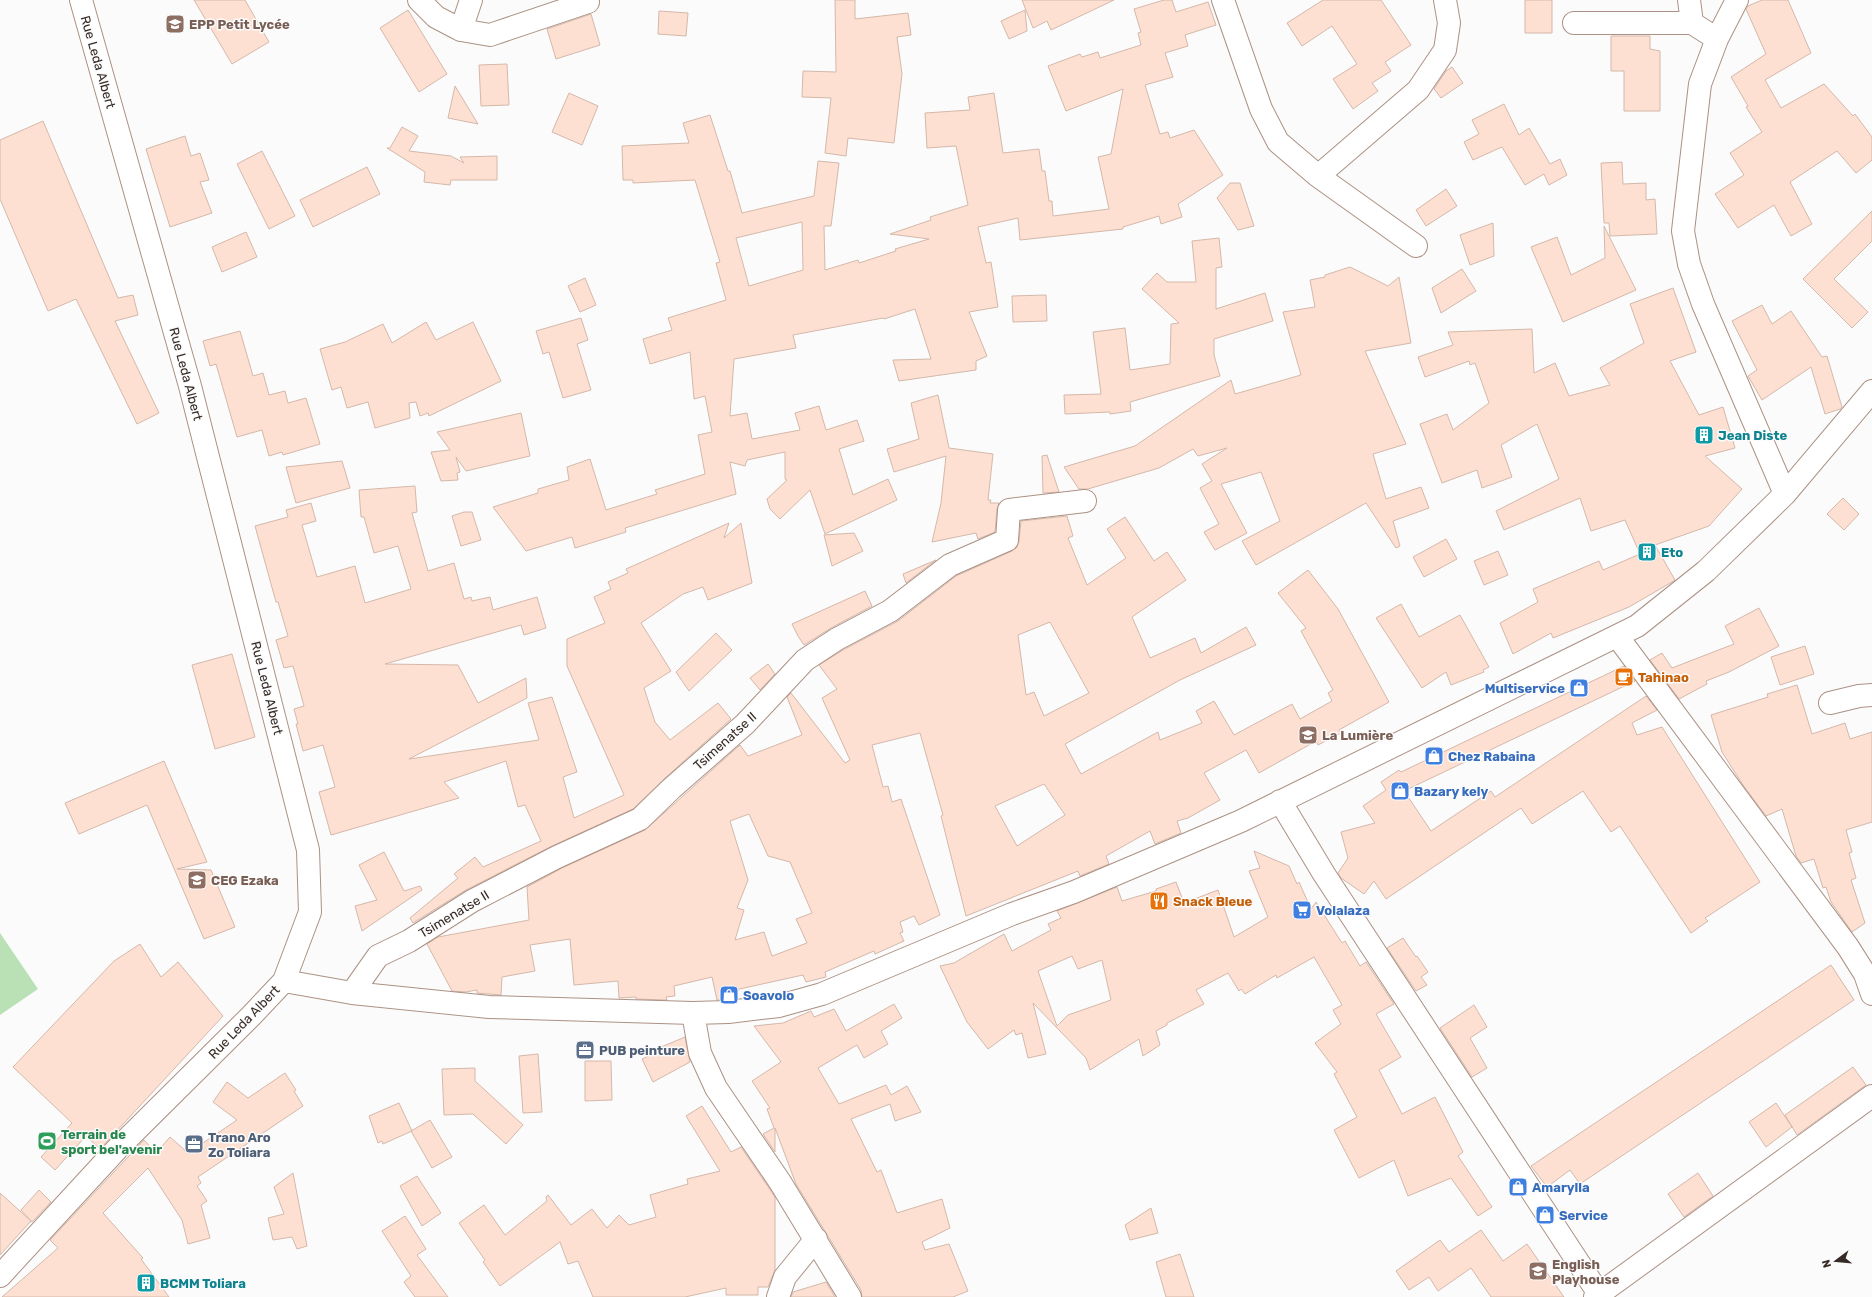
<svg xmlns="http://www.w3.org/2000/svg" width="1872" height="1297" viewBox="0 0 1872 1297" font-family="Rubik,sans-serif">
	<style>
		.green { fill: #bae1b6 }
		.building { fill: #fde0d2; stroke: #d4b8aa; fill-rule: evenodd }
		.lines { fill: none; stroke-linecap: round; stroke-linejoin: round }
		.minor-casing { stroke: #ac9184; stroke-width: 24 }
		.minor { stroke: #fff; stroke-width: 22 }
		.labels { text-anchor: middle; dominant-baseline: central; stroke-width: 3; stroke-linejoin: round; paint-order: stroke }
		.education-label { font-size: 13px; font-weight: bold; fill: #785e54; stroke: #fbfbfb; text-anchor: start }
		.street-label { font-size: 13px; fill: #352a25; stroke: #fbfbfb }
		.culture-label { font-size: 13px; font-weight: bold; fill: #0d838f; stroke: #fbfbfb; text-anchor: start }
		.food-label { font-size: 13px; font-weight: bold; fill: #c56008; stroke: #fbfbfb; text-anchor: start }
		.shop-label { font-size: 13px; font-weight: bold; fill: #366cbe; stroke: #fbfbfb; text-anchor: start }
		.service-label { font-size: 13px; font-weight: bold; fill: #4e5e75; stroke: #fbfbfb; text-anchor: start }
		.leisure-label { font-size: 13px; font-weight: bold; fill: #27864d; stroke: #fbfbfb; text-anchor: start }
	</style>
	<rect width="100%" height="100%" fill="#fbfbfb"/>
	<path class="green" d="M0 933 38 989 0 1015Z"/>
	<path class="building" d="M194 0H245L269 42 232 64Z
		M835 0H855V19L908 13 911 35 897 37 902 74 894 143 848 138 846 156 825 153 831 98 802 97 803 71 836 72Z
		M1022 0H1114L1051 30 1047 21 1033 28Z
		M1164 0H1172L1176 12 1208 2 1216 25 1185 35 1188 46 1165 53 1173 77 1145 85 1160 134 1168 132 1170 138 1194 130 1223 175 1178 204 1182 217 1161 224 1159 216 1123 227V229L1020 240 1018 218 978 227 986 263 991 262 998 307 969 312 987 356 976 361V370L899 381 893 360 931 359 915 309 884 319 883 318 793 335 796 348 734 359 730 416 747 413 752 439 800 430 795 413 819 406 826 430 857 420 864 441 839 449 853 495 888 479 897 500 825 534 810 490 780 519 770 509 767 499 787 480 785 479V452L747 460 745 466 730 462 736 494 625 528 626 532 575 548 572 537 526 551 493 507 538 493V489L569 480 567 467 590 459 606 510 657 494 655 490 705 474 698 435 712 432 705 396 694 399 690 352 650 364 643 339 672 330 668 318 726 300 716 263 720 262 695 180 633 183V180H623L622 146 689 143 683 123 710 115 728 171H730L742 213 814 196 818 161 839 163 831 226H824L825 270 858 260 859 263 896 251 895 249 929 239 890 234 931 220 930 217 968 205 956 146 927 148 925 113 970 110 968 97 994 93 1003 153 1039 149 1042 171H1045L1049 201H1052L1053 216 1109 209 1098 157 1111 154 1123 89 1066 111 1048 66 1080 54 1082 57 1098 52 1100 58 1141 45 1138 33 1141 32 1134 9ZM802 222 803 270 749 286 736 238Z
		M1323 0H1381L1411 45 1385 62 1391 71 1372 83 1378 91 1353 109 1333 79 1357 64 1332 26 1302 46 1287 23Z
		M1525 0H1552V33H1525Z
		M1762 0H1788L1811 53 1765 80 1781 108 1824 84 1853 116 1855 114 1872 137V160L1856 173 1837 151 1790 182 1812 224 1791 236 1774 205 1738 228 1715 194 1744 175 1730 153 1762 132 1746 107 1748 106 1731 77 1766 54 1746 9 1748 6Z
		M408 10 447 74 419 92 380 28Z
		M1025 10 1027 31 1009 39 1001 21Z
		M659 11 688 13 686 36 658 34Z
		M591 14 600 45 556 59 547 29Z
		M1611 36H1650V49L1660 51V111H1624V71H1611Z
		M507 64 509 105 481 106 479 65Z
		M1452 67 1463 83 1441 98 1434 89 1446 71Z
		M455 86 478 124 448 118Z
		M569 93 598 106 582 145 552 132Z
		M1504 104 1519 135 1529 128 1550 164 1560 159 1567 175 1549 185 1544 174 1525 185 1502 147 1473 160 1464 142 1479 134 1472 120Z
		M43 121 118 298 133 295 138 315 115 321 159 413 137 424 76 299 48 311 0 199V140Z
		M402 127 418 136 409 151 451 156 464 163 460 157 497 156V180H451L450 185 424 182 425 172 387 148H390Z
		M185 136 191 156 200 153 209 180 200 182 212 213 170 227 146 149Z
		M262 151 295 216 269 229 237 164Z
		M1622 162 1623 184 1646 183V200L1655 199 1657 234 1610 236 1609 223H1604L1601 163Z
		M367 167 380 194 313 227 300 200Z
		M1230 183H1240L1254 226 1238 230 1217 198Z
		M1446 189 1457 206 1426 226 1416 210Z
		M1872 211V241L1834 279 1868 312 1852 328 1803 279Z
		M1493 223 1494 256 1470 265 1460 235Z
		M1604 226 1636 290 1563 322 1531 247 1557 237 1571 275 1605 258Z
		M246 232 257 257 222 272 212 247Z
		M1219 238 1222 267 1216 268V309L1265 293 1273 321 1214 339V355L1220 376 1130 402 1131 411 1110 414V412L1065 414 1064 395 1101 394 1093 332 1125 328 1130 370 1170 364 1171 324 1179 323 1142 289 1157 273 1167 282H1196L1192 241Z
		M1350 267 1388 286 1399 277 1411 343 1365 351 1406 444 1373 454 1386 499 1421 487 1429 508 1393 521 1400 546 1396 548 1366 503 1256 565 1242 541 1280 521 1261 472 1221 484 1247 533 1215 550 1204 532 1219 524 1200 488 1212 481 1202 464 1227 448 1198 456 1193 449 1159 468 1088 489H1079L1064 467 1135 446 1231 380 1235 394 1301 375 1283 312 1315 307 1310 280 1325 277V275Z
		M1462 269 1476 291 1441 313 1432 288Z
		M585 278 596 305 580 312 568 286Z
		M1673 288 1696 352 1670 361 1699 415 1723 407 1735 448 1705 456 1742 489 1709 526 1655 545 1675 580 1672 582 1629 607 1553 638 1551 633 1513 654 1500 623 1538 602 1533 589 1599 561 1603 570 1640 554 1625 520 1591 531 1580 498 1504 530 1496 511 1559 479 1537 424 1501 445 1512 477 1482 488 1477 470 1442 483 1420 424 1447 414 1453 430 1489 403 1475 363 1470 365 1469 361 1425 377 1418 357 1453 345 1448 332 1532 329 1534 373 1555 363 1569 396 1610 385 1600 368 1644 343 1630 304Z
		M1046 295 1047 321 1013 322 1012 296Z
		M1762 305 1772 324 1791 311 1822 357 1827 356 1842 407 1840 409 1825 414 1811 367 1762 400 1748 376 1757 370 1732 321Z
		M581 318 588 340 577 344 591 390 563 398 549 352 543 354 536 331Z
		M426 322 436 340 473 322 501 381 429 416 428 413 420 416 416 402 409 403 410 418 375 428 368 402 347 408 341 387 332 390 320 349 345 342 383 324 392 343Z
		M240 331 253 376 263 373 269 395 285 391 288 403 306 398 320 444 283 455 282 452 269 456 262 430 237 437 216 364 210 366 203 341Z
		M938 395 949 448 993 454 988 500H991L990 503H999L997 509 995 532 978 539 976 533 932 542 941 503 946 456 894 472 887 449 919 439 911 403Z
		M521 413 530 456 466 471 456 457 460 472 457 473 458 480 441 481 431 452 450 450 437 432Z
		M1047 455 1059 492 1043 493 1042 456Z
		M342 461 350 488 296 503 286 467Z
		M415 486 417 512 412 513 428 571 454 563 464 599 471 597 472 601 490 597 493 610 537 597 546 628 524 635 521 625 385 664 458 665 478 703 526 678 527 698 409 759 539 740 528 703 552 697 577 772 563 777 574 818 624 795 567 666V639L605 623 594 597 611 589 608 582 628 573 626 569 729 523 724 538 741 523 752 583 708 600 703 587 683 594 641 623 671 671 644 688 655 722 670 740 718 703 731 719 664 779 633 809 552 846 466 890 413 923 410 918 458 878 454 874 475 857 483 867 541 841 525 805 518 807 506 761 444 782 459 798 331 835 319 792 335 787 323 745 303 751 296 724H298L294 709 304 706 293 666 284 668 276 640 288 636 278 602H276L255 526 288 517 286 510 311 503 316 521 302 525 317 577 355 566 365 603 411 589 398 546 374 553 364 517H361L359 490Z
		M1843 498 1859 514 1844 530 1827 514Z
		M464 512H472L481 540 461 546 452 516Z
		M1067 516 1073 536 1068 538 1087 585 1126 558 1107 529 1125 517 1154 561 1167 552 1186 580 1132 617 1150 658 1195 638 1201 653 1246 627 1256 645 1180 680 1065 744 1081 774 1158 732 1160 740 1202 723 1196 711 1214 701 1234 735 1292 704 1300 719 1332 701 1328 693 1333 690 1301 631 1306 628 1278 593 1308 570 1338 609 1389 702 1339 730 1341 733 1318 745 1316 741 1259 773 1246 750 1204 773 1220 800 1188 818 1177 821 1181 833 1155 844 1150 831 1106 856 1109 864 1080 876 1078 871 966 916 941 816 943 815 920 733 872 745 883 787 888 786 892 802 901 799 940 915 919 925 914 916 900 922 903 932 900 933 904 941 875 954 874 951 825 972 826 977 806 982 803 975 735 990 738 998 727 1000H717L712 977 674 986 675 996 666 997 667 1000 636 999V997L619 998 618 981 574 985 570 939 530 945 535 971 502 977 501 995 477 993V990L466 992 452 991 427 944 438 937 529 920 527 887 562 868 645 830 740 745 748 756 802 735 787 697 791 693 845 763 850 760 822 698 837 689 819 665 843 650 898 621 956 576 1012 551 1017 547 1019 541 1021 521ZM1050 622 1089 693 1044 716 1034 692 1026 695 1018 635ZM1044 784 1065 815 1017 846 995 806ZM749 814 768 856 790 862 812 913 796 919 807 943 772 956 764 932 735 940 744 910 737 908 748 880 730 821Z
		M854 533 863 551 832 566 824 535Z
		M1446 539 1457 559 1424 577 1413 557Z
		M1498 551 1508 575 1484 585 1474 561Z
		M936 560 906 583 903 574Z
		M865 591 872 606 831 628 804 645 798 636 792 624Z
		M1401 604 1419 637 1460 615 1489 667 1483 670 1484 672 1451 685 1446 672 1422 688 1376 618Z
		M1759 608 1779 646 1729 672 1706 681 1707 684 1679 699 1650 660 1662 653 1672 668 1734 644 1725 626Z
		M716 633 732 650 689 691 676 672Z
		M1805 646 1814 674 1780 685 1771 657Z
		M232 654 255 737 215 749 192 665Z
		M768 664 775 674 760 690 750 678Z
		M1624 666 1635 681 1404 791 1431 831 1491 791 1495 797 1646 696 1657 710 1632 723 1637 735 1662 727 1760 882 1705 918 1708 921 1691 933 1620 826 1611 832 1583 791 1532 824 1521 808 1386 899 1374 881 1364 894 1341 878 1338 873 1348 858 1341 832 1375 823 1363 806 1386 790 1381 782 1399 770 1401 772Z
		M1797 685 1812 734 1845 723 1850 739 1872 732V822L1846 830 1852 852 1849 853 1856 878 1851 880 1865 923 1852 932 1831 902 1826 887 1823 888 1814 859 1801 863 1796 856 1782 809 1766 816 1743 785 1722 752 1711 715 1768 697 1767 694Z
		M164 761 207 862 177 869 211 870 235 927 204 939 147 805 79 834 65 803Z
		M1254 851 1289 866 1297 884 1299 882 1311 909 1316 902 1342 943 1345 941 1360 966 1366 962 1394 1004 1376 1014 1401 1057 1379 1070 1402 1114 1435 1097 1463 1152 1458 1156 1492 1207 1478 1216 1451 1178 1408 1196 1394 1160 1359 1178 1334 1130 1357 1117 1334 1074 1337 1072 1315 1043 1341 1024 1333 1010 1342 1005 1314 957 1277 978 1276 975 1245 994 1241 989 1239 991 1228 973 1196 990 1204 1004 1167 1023V1025L1156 1031 1160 1045 1143 1056 1139 1039 1090 1070 1086 1058 1033 1003 1046 1054 1028 1058 1022 1033 1016 1035 1014 1030 988 1049 967 1022 940 966 954 963 1004 934 1012 951 1051 930 1048 924 1061 918 1057 911 1117 887 1122 901 1156 891V889L1176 882 1184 903 1218 890 1234 937 1268 917 1249 871 1260 868ZM1072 956 1078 969 1102 960 1111 1000 1068 1015 1057 1026 1038 971Z
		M384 852 404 891 420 886 422 890 362 931 355 906 377 900 359 865Z
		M1403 938 1416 957 1417 956 1428 972 1421 977 1427 985 1416 991 1387 948Z
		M140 944 161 977 178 962 223 1016 100 1149 86 1136 55 1170 41 1157 72 1123 13 1067 114 961Z
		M1831 965 1854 1000 1580 1184 1570 1170 1547 1187 1531 1166Z
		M894 1004 902 1018 881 1031 888 1044 864 1058 857 1045 818 1068 839 1104 886 1085 891 1095 907 1086 921 1112 895 1121 890 1104 851 1119 877 1172 881 1170 897 1213 942 1199 950 1228 922 1242 925 1250 949 1244 968 1291 953 1297H862L861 1290 796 1184 775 1128V1152L763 1134 774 1128 767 1109 770 1108 752 1081 781 1062 754 1026 783 1023 811 1011 814 1017 834 1009 846 1031Z
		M1474 1005 1487 1027 1470 1038 1487 1068 1472 1077 1440 1028Z
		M685 1037 690 1062 653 1082 642 1059 655 1053 654 1050Z
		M538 1054 542 1112 523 1113 519 1056Z
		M585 1061H611L612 1100 585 1101Z
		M1853 1067 1866 1085 1797 1135 1785 1115Z
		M475 1068V1081L523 1125 506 1144 473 1114 444 1115 442 1069Z
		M285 1073 296 1090 294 1091 303 1106 198 1177 201 1183 197 1186 207 1201 201 1205 210 1238 188 1244 182 1220 148 1168 103 1213 143 1258 141 1259 169 1297H2L58 1248 50 1240 144 1140 156 1153 170 1137 188 1153 237 1120 213 1102 227 1082 248 1098Z
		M399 1103 412 1131 383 1144 382 1141 378 1143 369 1116Z
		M1776 1103 1792 1127 1766 1147 1749 1122Z
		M702 1106 731 1152 741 1147 775 1197V1270L768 1287H758V1295H726V1288L685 1297H593L578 1261 568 1264 560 1242 500 1286 483 1262 485 1260 459 1223 484 1205 505 1235 547 1201 546 1197 548 1195 571 1225 592 1209 607 1228 619 1215 629 1225 656 1217 650 1195 688 1184 687 1179 720 1171 686 1116Z
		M430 1120 452 1157 432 1168 411 1131Z
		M293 1173 307 1246 297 1249 292 1237 273 1240 268 1218 284 1214 274 1187Z
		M1698 1173 1713 1196 1684 1217 1668 1194Z
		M417 1176 441 1213 422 1226 400 1186Z
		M39 1190 51 1202 32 1222 21 1210Z
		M0 1193 31 1221 0 1255Z
		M1151 1208 1158 1233 1130 1240 1125 1225Z
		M405 1216 426 1249 417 1255 448 1297H415L404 1282 411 1276 382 1231Z
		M1481 1230 1503 1261 1527 1244 1564 1297H1491L1471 1268 1438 1291 1429 1277 1409 1290 1396 1271 1440 1240 1449 1252Z
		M1180 1254 1194 1297H1166L1156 1262Z
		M826 1282 835 1297H791L793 1292Z"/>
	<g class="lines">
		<g class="minor-casing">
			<path id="minor" d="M419 0 436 17 461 30 490 35 588 2
				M1223 0 1261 109 1278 142 1318 176 1416 246
				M1689 0 1692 23
				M1737 0 1717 39 1700 84 1683 231 1689 264 1703 304 1785 494
				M1574 23H1692L1717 39
				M461 30 471 0
				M1318 176 1418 90 1445 50 1449 23 1445 0
				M1617 636 1848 947 1865 974 1872 994
				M1830 703 1859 696 1872 695
				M1280 801 1324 874 1601 1297
				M284 981 352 993 489 1007 693 1013 728 1012 779 1006 822 994 1012 914 1074 892 1241 821 1637 626 1706 571 1785 494 1872 391
				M352 993 378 956 409 941 472 901 557 857 640 819 672 788 745 724 805 660 837 639 890 611 950 565 1007 540 1009 510 1085 501
				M693 1013 700 1053 716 1088 780 1182 850 1297
				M0 1276 117 1149 251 1016 284 981 310 912 308 850 190 386 81 0
				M778 1297 785 1277 816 1239
				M1595 1297 1872 1096"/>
		</g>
		<use href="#minor" class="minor"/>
	</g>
	<defs>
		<g id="school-square" transform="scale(1)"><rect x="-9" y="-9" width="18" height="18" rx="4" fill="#8d6e63" stroke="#fbfbfb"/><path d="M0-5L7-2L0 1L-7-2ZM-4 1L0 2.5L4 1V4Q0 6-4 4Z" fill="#fff"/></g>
		<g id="building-square" transform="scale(1)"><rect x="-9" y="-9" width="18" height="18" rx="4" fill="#0f9aa8" stroke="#fbfbfb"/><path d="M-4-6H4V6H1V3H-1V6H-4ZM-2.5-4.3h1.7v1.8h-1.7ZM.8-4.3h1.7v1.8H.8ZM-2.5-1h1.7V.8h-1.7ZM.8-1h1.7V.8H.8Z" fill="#fff"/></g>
		<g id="cafe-square" transform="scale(1)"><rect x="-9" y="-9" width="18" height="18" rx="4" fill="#e8710a" stroke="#fbfbfb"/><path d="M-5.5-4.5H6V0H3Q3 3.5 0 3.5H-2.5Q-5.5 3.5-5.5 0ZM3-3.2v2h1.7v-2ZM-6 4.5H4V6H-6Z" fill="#fff"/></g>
		<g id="shop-square" transform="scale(1)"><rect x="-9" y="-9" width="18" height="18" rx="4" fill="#3f7fe0" stroke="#fbfbfb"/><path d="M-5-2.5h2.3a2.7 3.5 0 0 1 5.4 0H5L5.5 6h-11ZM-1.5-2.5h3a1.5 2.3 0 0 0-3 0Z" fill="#fff"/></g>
		<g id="restaurant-square" transform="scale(1)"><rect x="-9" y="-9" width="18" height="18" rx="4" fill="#e8710a" stroke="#fbfbfb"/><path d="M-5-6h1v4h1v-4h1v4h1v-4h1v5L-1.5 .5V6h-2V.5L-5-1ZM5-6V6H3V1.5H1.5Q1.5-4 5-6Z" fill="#fff"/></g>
		<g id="supermarket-square" transform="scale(1)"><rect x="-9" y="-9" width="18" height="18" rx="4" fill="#3f7fe0" stroke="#fbfbfb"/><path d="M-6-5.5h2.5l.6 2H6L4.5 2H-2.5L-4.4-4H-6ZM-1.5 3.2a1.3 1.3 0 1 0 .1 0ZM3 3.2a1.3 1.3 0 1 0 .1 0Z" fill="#fff"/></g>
		<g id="office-square" transform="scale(1)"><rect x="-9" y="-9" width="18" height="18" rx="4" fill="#5c6f8a" stroke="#fbfbfb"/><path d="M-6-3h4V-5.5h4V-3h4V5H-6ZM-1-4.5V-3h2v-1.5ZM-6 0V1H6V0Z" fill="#fff"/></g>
		<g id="stadium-square" transform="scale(1)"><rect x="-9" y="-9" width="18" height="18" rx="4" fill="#2e9e5b" stroke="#fbfbfb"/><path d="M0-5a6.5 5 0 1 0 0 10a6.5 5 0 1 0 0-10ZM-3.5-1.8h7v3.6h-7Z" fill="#fff"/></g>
	</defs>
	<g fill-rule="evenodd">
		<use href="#school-square" x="175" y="24"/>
		<use href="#building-square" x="1704" y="435"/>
		<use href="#building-square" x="1647" y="552"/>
		<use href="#cafe-square" x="1624" y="677"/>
		<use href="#shop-square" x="1579" y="688"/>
		<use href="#school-square" x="1308" y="735"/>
		<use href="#shop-square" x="1434" y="756"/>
		<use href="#shop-square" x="1400" y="791"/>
		<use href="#school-square" x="197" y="880"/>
		<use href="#restaurant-square" x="1159" y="901"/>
		<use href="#supermarket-square" x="1302" y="910"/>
		<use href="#shop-square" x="729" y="995"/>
		<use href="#office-square" x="585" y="1050"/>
		<use href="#stadium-square" x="47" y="1141"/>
		<use href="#office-square" x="194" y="1144"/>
		<use href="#shop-square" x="1518" y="1187"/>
		<use href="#shop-square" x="1545" y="1215"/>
		<use href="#school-square" x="1538" y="1271"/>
		<use href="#building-square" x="146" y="1283"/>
	</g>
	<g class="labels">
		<g class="education-label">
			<text x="189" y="24">EPP Petit Lycée</text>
			<text x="1322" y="735">La Lumière</text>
			<text x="211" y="880">CEG Ezaka</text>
			<text x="1552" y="1264">English<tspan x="1552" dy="15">Playhouse</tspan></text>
		</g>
		<g class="street-label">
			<text transform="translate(98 62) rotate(74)">Rue Leda Albert</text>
			<text transform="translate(186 374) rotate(75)">Rue Leda Albert</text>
			<text transform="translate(267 688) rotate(76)">Rue Leda Albert</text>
			<text transform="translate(725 741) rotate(-42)">Tsimenatse II</text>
			<text transform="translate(454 914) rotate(-31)">Tsimenatse II</text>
			<text transform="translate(244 1022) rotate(-46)">Rue Leda Albert</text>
		</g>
		<g class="culture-label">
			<text x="1718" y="435">Jean Diste</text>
			<text x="1661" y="552">Eto</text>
			<text x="160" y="1283">BCMM Toliara</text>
		</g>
		<g class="food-label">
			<text x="1638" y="677">Tahinao</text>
			<text x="1173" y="901">Snack Bleue</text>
		</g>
		<g class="shop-label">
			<text x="1565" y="688" text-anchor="end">Multiservice</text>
			<text x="1448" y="756">Chez Rabaina</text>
			<text x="1414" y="791">Bazary kely</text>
			<text x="1316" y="910">Volalaza</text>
			<text x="743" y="995">Soavolo</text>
			<text x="1532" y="1187">Amarylla</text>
			<text x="1559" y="1215">Service</text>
		</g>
		<g class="service-label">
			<text x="599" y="1050">PUB peinture</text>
			<text x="208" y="1137">Trano Aro<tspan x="208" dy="15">Zo Toliara</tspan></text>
		</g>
		<g class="leisure-label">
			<text x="61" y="1134">Terrain de<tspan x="61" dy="15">sport bel'avenir</tspan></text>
		</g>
	</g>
	<g transform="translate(1836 1261) rotate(254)" stroke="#fbfbfb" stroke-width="3" paint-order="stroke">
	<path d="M0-3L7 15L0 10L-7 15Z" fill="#352a25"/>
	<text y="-6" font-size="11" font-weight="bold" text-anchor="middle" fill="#352a25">N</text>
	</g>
</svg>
